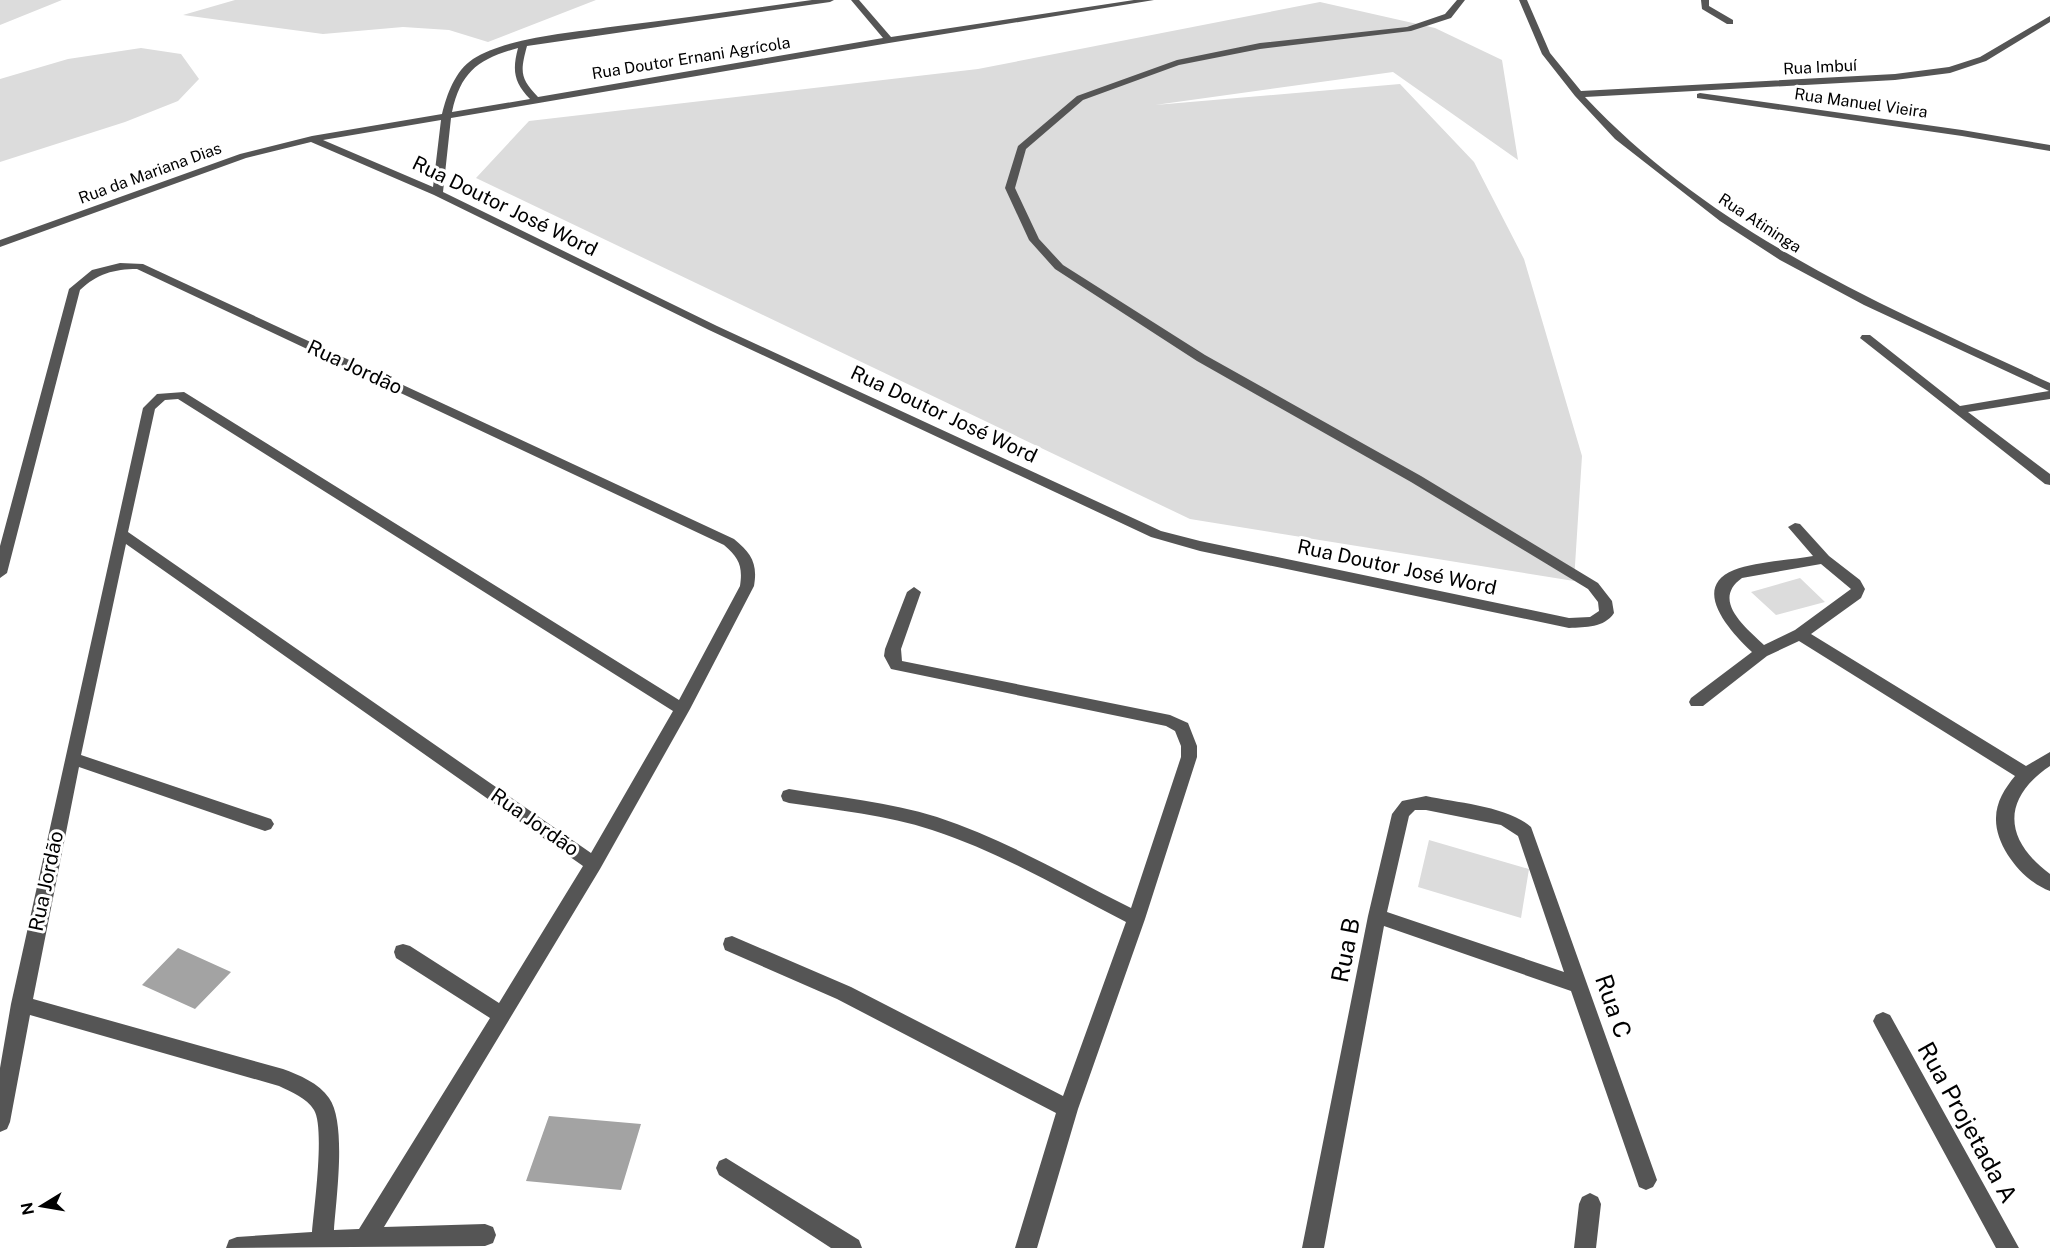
<svg xmlns="http://www.w3.org/2000/svg" width="2050" height="1248" viewBox="0 0 2050 1248" font-family="'Public Sans',sans-serif">
	<style>
		.green { fill: #dcdcdc }
		.water { fill: #a3a3a3 }
		.lines { fill: none; stroke-linecap: round; stroke-linejoin: round }
		.minor { fill: #555; fill-rule: evenodd }
		.labels { text-anchor: middle; dominant-baseline: central; stroke-width: 6; stroke-linejoin: round; paint-order: stroke }
		.far-street-label { font-size: 16px; fill: #000; stroke: #fff }
		.street-label { font-size: 20px; fill: #000; stroke: #fff }
		.near-street-label { font-size: 24px; fill: #000; stroke: #fff }
	</style>
	<rect width="100%" height="100%" fill="#fff"/>
	<path class="green" d="M0 0H62L0 25Z
		M235 0H596L488 42 449 30 403 27 323 34 183 15Z
		M1320 2 1435 28 1502 60 1518 160 1393 72 1155 105 1400 84 1474 162 1524 259 1582 456 1574 581 1190 519 476 178 529 121 978 69Z
		M141 48 181 54 199 79 178 101 125 122 0 162V79L68 59Z
		M1800 578 1825 602 1776 615 1751 592Z
		M1429 840 1529 869 1521 918 1418 887Z"/>
	<path class="water" d="M178 948 231 972 195 1009 142 985Z
		M549 1116 641 1124 621 1190 526 1181Z"/>
	<g class="lines">
		<path class="minor" d="M812 0H834L830 2 527 46C520 72 520 78 538 97L883 38 851 0H859L891 37 1134 0H1154L889 43 451 118 443 192 717 326 1161 531 1200 541 1569 618 1590 617 1599 611 1598 602 1588 589 1411 482 1197 361 1055 269 1029 240 1005 188 1018 146 1077 96 1177 60 1260 43 1407 27 1445 14 1457 0H1465L1451 18 1411 31 1260 49 1179 65 1083 100 1026 149 1015 188 1039 239 1063 265 1205 355 1421 476 1598 583 1612 601 1614 613C1604 628 1586 627 1569 628L1200 551 1151 537 709 330 434 195 311 142 246 158 0 247V240L240 154 312 136 442 114C447 94 455 71 473 59 507 37 577 32 618 26 683 18 747 9 812 0ZM518 48C512 71 514 82 530 99L452 112C461 71 479 59 518 48ZM441 120 433 187 323 140Z
			M1519 0H1527L1550 53 1581 91 1895 74 1949 67 1980 57 2050 16V22L1986 61 1950 73 1895 80 1585 97C1715 235 1882 305 2050 383V399L1968 412 2050 474V485L2045 484 1860 338 1862 335H1870L1960 406 2049 391 1864 305 1780 260 1720 221 1615 139 1575 96 1542 54Z
			M1701 0H1709V6L1733 20V24H1727L1702 9Z
			M1700 93 1962 130 2050 145V151L1962 136 1697 98V94Z
			M120 263 143 264 734 539C751 553 758 563 754 586L690 709 600 869 384 1227 485 1224 493 1227 496 1235 493 1243 485 1246 226 1248 229 1240 237 1237 312 1232C314 1208 325 1128 314 1110 307 1098 291 1092 279 1086L30 1015 10 1122 7 1129 0 1132V1068L11 1004 143 408 157 394 184 392 679 700 740 586C743 566 739 558 724 545L137 269C114 269 97 274 80 290L7 573 0 578V546L69 289 92 270ZM178 399 673 711 591 853 128 532 155 409 165 400ZM126 544 583 866 499 1003 410 946 403 944 396 946 394 952 396 958 490 1018 359 1229 334 1230C336 1199 347 1123 329 1098 319 1083 299 1075 283 1069L33 999 79 767 265 831 271 829 274 824 271 819 81 755Z
			M1795 523 1800 524 1829 556 1860 580 1865 589 1861 598 1811 634 2026 766 2050 752V766C2001 799 2004 840 2050 874V891C2024 882 1995 847 1996 818 1996 802 2005 788 2015 776L1799 641 1767 656 1703 706H1691L1689 702 1691 698 1752 652C1732 633 1689 588 1734 570 1755 562 1791 560 1813 556L1788 527ZM1821 564 1851 589 1795 630 1764 645C1745 627 1711 600 1742 578Z
			M914 587 921 592 901 649 902 661 1170 715 1188 723 1197 746V757L1145 919 1078 1109 1037 1248H1015L1056 1113 837 999 725 950 723 944 725 938 732 936 851 987 1063 1096 1126 922C1063 890 1000 852 932 830 887 815 836 810 789 803L783 801 781 796 783 791 789 789C838 797 889 802 937 817 1004 839 1067 876 1131 908L1181 757V746L1175 731 1166 726 891 669 884 656 885 649 907 592Z
			M1426 796C1458 803 1507 806 1531 827L1657 1180 1653 1187 1646 1190 1639 1187 1571 991 1384 926 1324 1248H1302L1368 916 1392 814 1402 801ZM1415 810H1426L1501 825 1518 836 1564 972 1387 912 1409 816Z
			M1883 1012 1890 1015 2019 1248H1996L1876 1027 1873 1021 1876 1015Z
			M726 1158 859 1240 862 1248H831L719 1175 716 1168 719 1161Z
			M1590 1193 1598 1197 1601 1204 1596 1248H1574L1579 1204 1582 1197Z"/>
	</g>
	<g class="labels">
		<g class="far-street-label">
			<text transform="translate(691 58) rotate(-9)">Rua Doutor Ernani Agrícola</text>
			<text transform="translate(1820 67) rotate(-3)">Rua Imbuí</text>
			<text transform="translate(1861 103) rotate(8)">Rua Manuel Vieira</text>
			<text transform="translate(150 173) rotate(-20)">Rua da Mariana Dias</text>
			<text transform="translate(1760 223) rotate(33)">Rua Atininga</text>
		</g>
		<g class="street-label">
			<text transform="translate(505 206) rotate(26)">Rua Doutor José Word</text>
			<text transform="translate(355 367) rotate(25)">Rua Jordão</text>
			<text transform="translate(944 414) rotate(25)">Rua Doutor José Word</text>
			<text transform="translate(1397 567) rotate(12)">Rua Doutor José Word</text>
			<text transform="translate(535 822) rotate(35)">Rua Jordão</text>
			<text transform="translate(46 881) rotate(-78)">Rua Jordão</text>
		</g>
		<g class="near-street-label">
			<text transform="translate(1345 950) rotate(-79)">Rua B</text>
			<text transform="translate(1614 1006) rotate(71)">Rua C</text>
			<text transform="translate(1968 1122) rotate(61)">Rua Projetada A</text>
		</g>
	</g>
	<g transform="translate(42 1206) rotate(259)" stroke="#ffffff" stroke-width="4.5" paint-order="stroke">
	<path d="M0-4.5L10 22L0 15L-10 22Z" fill="#000000"/>
	<text y="-9" font-size="16" font-weight="bold" text-anchor="middle" fill="#000000">N</text>
	</g>
</svg>
